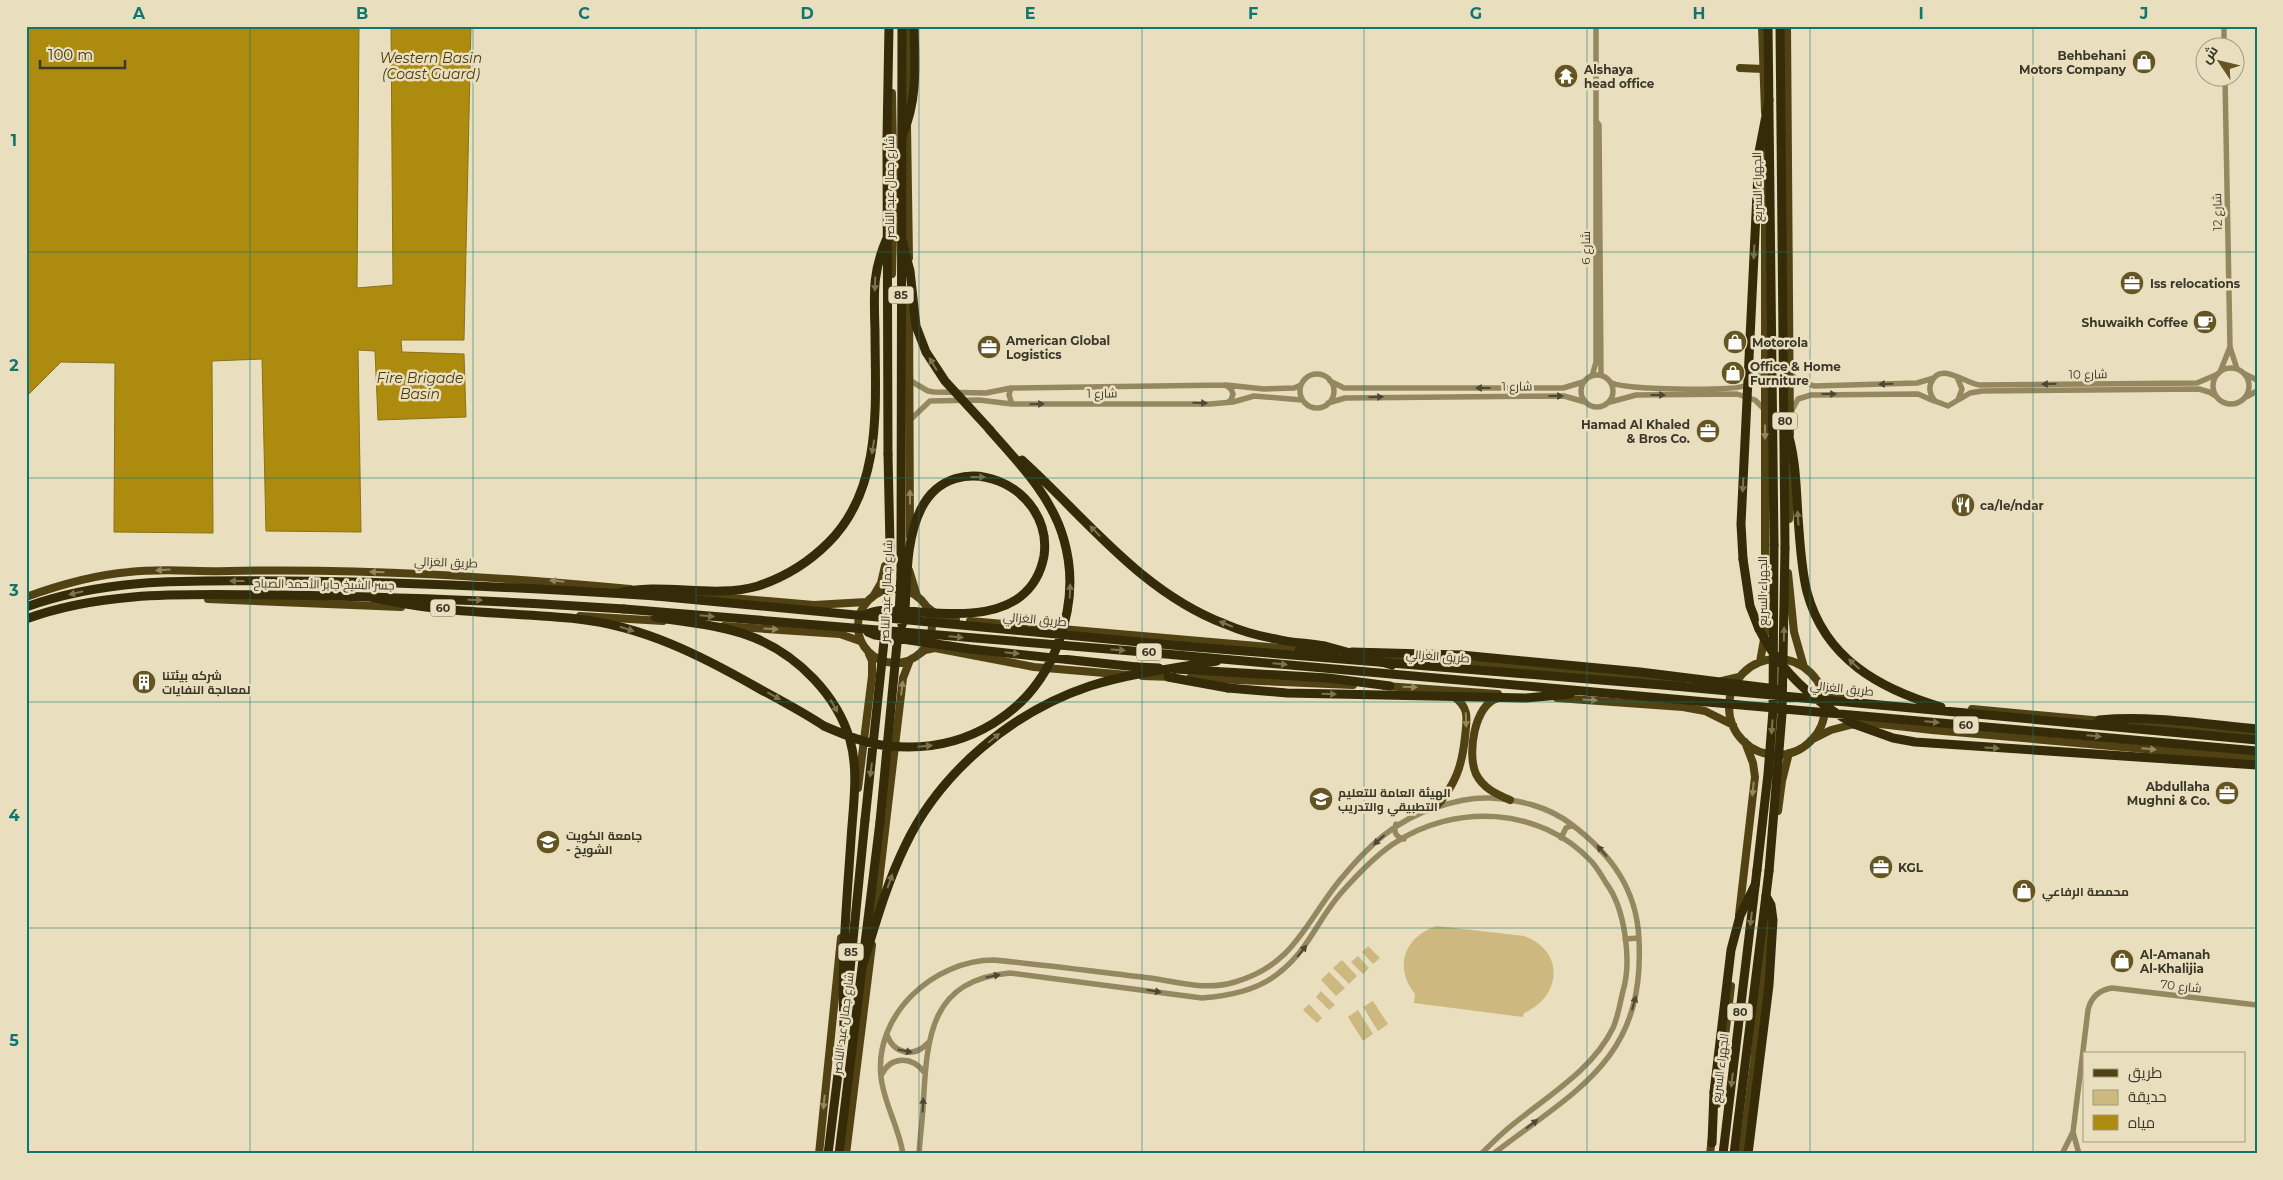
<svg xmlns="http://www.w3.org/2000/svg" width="2283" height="1180" viewBox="0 0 2283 1180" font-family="Montserrat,Cairo,sans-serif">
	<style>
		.green { fill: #cdb97f }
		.water { fill: #ac8b0f; stroke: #8a7217 }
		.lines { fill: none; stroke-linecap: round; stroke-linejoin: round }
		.minor { stroke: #958860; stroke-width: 5.5 }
		.major { stroke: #514214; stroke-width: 8 }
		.highway { stroke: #362b08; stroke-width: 9 }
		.highway-bridge { stroke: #362b08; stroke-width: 9 }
		.oneway { fill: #7e7350 }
		.oneway2 { fill: #4d4735 }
		.oneway3 { fill: #958860 }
		.grid { fill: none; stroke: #0f766e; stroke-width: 1; stroke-opacity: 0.55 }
		.labels { text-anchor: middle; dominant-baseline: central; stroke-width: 5; stroke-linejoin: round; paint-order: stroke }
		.shield { fill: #e9debd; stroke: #6f6956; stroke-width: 1 }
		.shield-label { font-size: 11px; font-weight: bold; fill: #3b372a }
		.poi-label { font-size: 12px; font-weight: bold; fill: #3b372a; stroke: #e9debd; text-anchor: start }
		.street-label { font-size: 12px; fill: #3b372a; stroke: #e9debd }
		.water-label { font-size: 14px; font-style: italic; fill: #4a3c10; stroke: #e9debd }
		.neatline { fill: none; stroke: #0f766e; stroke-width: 2 }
		.grid-label { font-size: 16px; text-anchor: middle; font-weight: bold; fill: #0f766e }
	</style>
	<rect width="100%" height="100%" fill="#e9debd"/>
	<path class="green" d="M1437 926 1524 936C1565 951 1562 996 1524 1013L1523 1017 1414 1003 1415 994C1393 967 1405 936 1437 926Z
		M1368 946 1380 958 1373 964 1362 952Z
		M1358 956 1369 968 1363 974 1351 962Z
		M1342 960 1357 976 1349 984 1333 968Z
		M1329 972 1345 988 1336 996 1321 980Z
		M1321 991 1335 1005 1329 1010 1316 997Z
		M1373 1001 1388 1024 1378 1031 1363 1007Z
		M1309 1004 1322 1018 1317 1023 1303 1010Z
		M1358 1010 1373 1034 1363 1041 1348 1017Z"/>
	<path class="water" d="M26 26H359L357 288 393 285 391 26H471L464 340H401L402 352 464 354 466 417 378 420 375 351 358 350 361 532 266 531 262 359 212 361 213 533 114 532 115 363 61 362 26 397Z"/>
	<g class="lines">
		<path class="minor" d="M2224 26V48
			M2225 78 2230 347 2237 369
			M1596 121 1599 125 1601 375
			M2213 386a18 18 0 1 1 36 0a18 18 0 1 1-36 0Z
			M2220 372 2230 347
			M1790 373 1796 379 1814 386 1917 383 1934 378
			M2245 374 2257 380
			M1300 391a17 17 0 1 1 34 0a17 17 0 1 1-34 0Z
			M1581 391a16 16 0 1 1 32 0a16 16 0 1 1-32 0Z
			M1592 376 1596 362V26
			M1957 377 1962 389 1958 400 1948 406 1935 401C1931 396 1928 390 1931 383 1939 361 1965 383 1979 385L2197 383 2218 374
			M909 380 928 391 934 392 986 393 1011 388 1226 385 1264 389 1294 388 1301 385
			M1330 381 1344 388H1563L1583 382
			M1612 383C1628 390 1728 391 1744 386 1753 383 1760 376 1765 369
			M1226 385 1231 389 1233 394 1231 400 1228 402
			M1011 388 1009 395 1012 404
			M2246 397 2257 391
			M1960 399 1970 393 1982 391 2199 389 2209 392 2217 397
			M1610 402 1636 395 1737 394 1755 400 1765 410
			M1328 403 1345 398 1564 396 1585 402
			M1791 412 1798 399 1811 395 1918 394 1934 401
			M910 420 930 401 979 400 1012 404H1210L1233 402 1254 396 1302 400
			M1396 824C1393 832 1396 837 1404 839
			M1561 838 1566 828 1572 825
			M1625 939 1639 938
			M887 1035C894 1054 914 1058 928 1043
			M882 1074C891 1056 912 1056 924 1072
			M903 1154C899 1127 884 1104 881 1077 874 1014 934 960 994 960 1046 965 1098 972 1150 978 1179 982 1205 991 1235 982 1294 965 1305 923 1340 880 1368 846 1395 820 1437 807 1455 801 1471 797 1490 798 1520 800 1547 806 1571 824 1611 854 1637 889 1639 940 1645 1060 1576 1090 1493 1154
			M919 1154C920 1138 922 1123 923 1108 927 1042 927 980 1010 973L1202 998C1230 996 1259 990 1280 972 1309 949 1318 919 1341 893 1356 876 1374 857 1393 844 1454 803 1540 806 1592 862 1597 868 1602 876 1606 883 1625 908 1632 961 1623 991 1620 1003 1618 1017 1613 1028 1591 1073 1542 1099 1505 1131 1497 1138 1489 1146 1481 1154
			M2062 1154 2073 1132
			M2079 1154 2073 1132 2088 1010C2091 997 2099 990 2112 988L2257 1005"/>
		<path class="major" d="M1762 26 1765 112
			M1787 26 1790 434
			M1740 68 1763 69
			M907 113 908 26
			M907 125 909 258
			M892 274 894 200 892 93
			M909 292 910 536
			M1789 519V453
			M909 570 917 596
			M1788 573 1794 632 1804 667
			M858 626a37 37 0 1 1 74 0a37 37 0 1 1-74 0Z
			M696 595 814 605 866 602
			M874 595 881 583 885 566
			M26 597C59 585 93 575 129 572 163 568 196 572 230 571 364 568 497 577 630 589
			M208 599 401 607
			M926 606C935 614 943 619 956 620
			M580 616 663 621
			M970 621 1304 650
			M724 626 840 634 860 641
			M918 655 925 650 935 648 1034 667 1128 675
			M1383 657 1683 681
			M1729 707a48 48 0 1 1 96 0a48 48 0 1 1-96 0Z
			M1760 662 1765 634V148
			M1142 676 1173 677
			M1190 678 1353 685
			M1722 681 1739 677
			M1385 686 1498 694
			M1820 687 1832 693 1856 699
			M1498 698C1474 704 1467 755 1476 774 1483 788 1496 794 1510 800
			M1557 698 1683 707 1705 711 1733 725
			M1972 709 2103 721
			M2119 722 2257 735
			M1811 740 1831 730 1862 722 1932 730 2257 759
			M858 788 872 676V661L869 654
			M1436 807C1455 785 1462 767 1465 737 1467 718 1470 708 1453 696
			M1778 811 1782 781 1789 753
			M1739 915 1755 777 1753 763 1745 742
			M875 916 903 678 910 660
			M1717 1104 1731 986
			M819 1154 841 938
			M846 1154 872 945
			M1710 1154 1712 1137
			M1742 1154 1754 1062 1769 907"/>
		<path class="highway" d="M1768 26 1774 545
			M1780 26 1785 548
			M887 138 889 26
			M888 454 890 547
			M1743 559 1750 606 1759 629
			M901 574 902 26
			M26 607C112 576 199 581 288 581 411 582 533 588 656 596
			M26 619C108 589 194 595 280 595 395 597 509 601 624 609
			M1182 646 1674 686
			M1299 650 1336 651
			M1352 652 1461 655
			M1137 667 1159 668
			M1175 669 1328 678 1390 686
			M1168 677 1228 688
			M2099 720C2151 715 2204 724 2257 729
			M1854 724 1893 738 1915 742 2257 765
			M847 1000 865 820
			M1712 1143 1714 1092
			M828 1154 845 1018
			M839 1154 880 822
			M1723 1154 1757 870
			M1734 1154 1769 871"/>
		<path class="highway-bridge" d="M902 136C918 101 915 64 914 26
			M887 138 888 454
			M901 237 910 271 916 326 926 352 945 381 991 431
			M1785 424C1796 455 1796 485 1798 517 1800 542 1801 568 1807 592 1825 659 1880 689 1941 707
			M1022 460C1087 519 1141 592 1225 624 1241 631 1259 636 1276 639 1292 643 1309 643 1325 646 1348 652 1370 659 1392 665
			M1743 559 1741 524 1759 152 1769 100
			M618 593C663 582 712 599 758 586 785 577 808 563 828 543 884 488 875 402 875 331 874 294 872 272 887 238
			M656 596 1182 646
			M371 597C438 614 509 612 578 619 643 626 702 656 758 688 780 700 803 712 824 726 845 735 866 744 889 746 965 754 1034 713 1059 641 1071 608 1074 575 1064 540 1052 496 1018 462 988 428
			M624 609 1132 651 2257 751
			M886 614 890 547
			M865 615C878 608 891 610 905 611 941 613 989 620 1020 597 1033 587 1041 572 1044 556 1054 485 954 443 921 509 906 539 907 578 905 610L902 625
			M899 615 901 574
			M655 617C688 623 724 625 755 638 798 656 837 695 850 740 859 771 853 807 851 839 847 900 841 962 844 1024
			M1759 629C1780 671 1813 701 1854 724
			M868 632 875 635 970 649 1137 667
			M1461 655 1640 672 1776 689
			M1674 686 2257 740
			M1228 688 1287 693 1526 698 1570 694
			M865 820 885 632
			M880 822 898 633
			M1757 870 1768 774 1773 710 1774 545
			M1769 871 1782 714 1785 548
			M864 961C876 922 887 883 905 846 940 772 1012 712 1090 686 1131 673 1175 668 1217 661
			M1714 1092 1731 950 1740 916 1755 885
			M1748 1154 1769 985 1773 920 1771 905 1766 896"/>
	</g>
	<defs><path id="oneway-solid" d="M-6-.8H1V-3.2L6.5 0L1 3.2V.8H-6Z" transform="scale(1.25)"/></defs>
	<g class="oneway">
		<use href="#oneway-solid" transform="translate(1754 252) rotate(93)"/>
		<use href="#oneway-solid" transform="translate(875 284) rotate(92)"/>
		<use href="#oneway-solid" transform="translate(933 364) rotate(-121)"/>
		<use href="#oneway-solid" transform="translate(873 447) rotate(99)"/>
		<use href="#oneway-solid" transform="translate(978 477)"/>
		<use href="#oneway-solid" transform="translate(1743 485) rotate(93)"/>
		<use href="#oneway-solid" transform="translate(1798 518) rotate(-94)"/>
		<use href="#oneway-solid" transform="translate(1095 531) rotate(-134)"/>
		<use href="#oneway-solid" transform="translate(237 581) rotate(-180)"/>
		<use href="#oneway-solid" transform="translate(1070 591) rotate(-88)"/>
		<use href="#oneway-solid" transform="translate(76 593) rotate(167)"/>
		<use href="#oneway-solid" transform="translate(475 600) rotate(2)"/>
		<use href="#oneway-solid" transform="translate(707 616) rotate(5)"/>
		<use href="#oneway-solid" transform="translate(1226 624) rotate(-158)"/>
		<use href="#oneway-solid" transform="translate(627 629) rotate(17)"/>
		<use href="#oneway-solid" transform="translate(1784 634) rotate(-89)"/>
		<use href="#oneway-solid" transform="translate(956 637) rotate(5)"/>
		<use href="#oneway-solid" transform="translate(1118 650) rotate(4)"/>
		<use href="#oneway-solid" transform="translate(1012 653) rotate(6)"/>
		<use href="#oneway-solid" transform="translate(1280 664) rotate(5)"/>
		<use href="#oneway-solid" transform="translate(1854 664) rotate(-138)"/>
		<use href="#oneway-solid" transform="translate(1329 694) rotate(1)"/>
		<use href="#oneway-solid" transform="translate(774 696) rotate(29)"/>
		<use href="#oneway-solid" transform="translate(834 706) rotate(61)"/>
		<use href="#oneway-solid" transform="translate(1932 722) rotate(5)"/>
		<use href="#oneway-solid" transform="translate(1772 727) rotate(94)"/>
		<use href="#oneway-solid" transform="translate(2094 736) rotate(5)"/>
		<use href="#oneway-solid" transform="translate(994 738) rotate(-39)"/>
		<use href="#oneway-solid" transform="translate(925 746) rotate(-5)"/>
		<use href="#oneway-solid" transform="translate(1992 748) rotate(4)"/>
		<use href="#oneway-solid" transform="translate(871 770) rotate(97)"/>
		<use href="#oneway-solid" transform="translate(890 881) rotate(-70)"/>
		<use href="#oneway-solid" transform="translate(1751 919) rotate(97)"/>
		<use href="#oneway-solid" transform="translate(1732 1080) rotate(97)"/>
	</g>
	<g class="oneway2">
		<use href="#oneway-solid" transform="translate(1886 384) rotate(178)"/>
		<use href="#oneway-solid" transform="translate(2049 384) rotate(179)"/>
		<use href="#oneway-solid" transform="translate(1483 388) rotate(-180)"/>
		<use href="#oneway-solid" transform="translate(1829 394)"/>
		<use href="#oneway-solid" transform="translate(1658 395)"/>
		<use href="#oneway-solid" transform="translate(1556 396)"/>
		<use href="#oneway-solid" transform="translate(1376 397) rotate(-1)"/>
		<use href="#oneway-solid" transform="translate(1200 403) rotate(1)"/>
		<use href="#oneway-solid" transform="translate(1037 404) rotate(-1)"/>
		<use href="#oneway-solid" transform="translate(1379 840) rotate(138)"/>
		<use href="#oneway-solid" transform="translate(1602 851) rotate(-131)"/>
		<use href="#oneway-solid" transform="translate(1302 951) rotate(-51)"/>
		<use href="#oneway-solid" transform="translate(993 976) rotate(-11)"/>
		<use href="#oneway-solid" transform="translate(1154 991) rotate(9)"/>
		<use href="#oneway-solid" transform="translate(1634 1003) rotate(-74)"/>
		<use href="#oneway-solid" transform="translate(905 1051) rotate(11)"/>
		<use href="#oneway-solid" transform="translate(923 1105) rotate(-87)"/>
		<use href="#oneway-solid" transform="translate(1532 1124) rotate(-37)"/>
	</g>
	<g class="oneway3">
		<use href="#oneway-solid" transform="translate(1765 432) rotate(90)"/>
		<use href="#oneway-solid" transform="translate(910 497) rotate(-90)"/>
		<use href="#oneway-solid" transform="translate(163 570) rotate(177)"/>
		<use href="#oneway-solid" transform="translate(377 572) rotate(-178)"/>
		<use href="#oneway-solid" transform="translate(557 581) rotate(-174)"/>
		<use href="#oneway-solid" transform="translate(771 629) rotate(4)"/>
		<use href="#oneway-solid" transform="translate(1410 687) rotate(2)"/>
		<use href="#oneway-solid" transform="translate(902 688) rotate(-83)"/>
		<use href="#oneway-solid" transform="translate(1590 700) rotate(4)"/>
		<use href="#oneway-solid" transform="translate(1466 720) rotate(88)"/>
		<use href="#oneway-solid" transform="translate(2149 749) rotate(5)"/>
		<use href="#oneway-solid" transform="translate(1753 789) rotate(96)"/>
		<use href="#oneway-solid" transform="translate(824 1102) rotate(96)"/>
	</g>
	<path class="grid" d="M250 26V1154M473 26V1154M696 26V1154M919 26V1154M1142 26V1154M1364 26V1154M1587 26V1154M1810 26V1154M2033 26V1154M26 252H2257M26 478H2257M26 702H2257M26 928H2257"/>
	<defs>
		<g id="shop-disc" transform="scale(1.25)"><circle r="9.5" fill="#655522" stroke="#e9debd"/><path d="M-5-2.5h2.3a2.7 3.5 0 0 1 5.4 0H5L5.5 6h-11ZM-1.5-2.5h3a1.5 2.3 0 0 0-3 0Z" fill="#fff"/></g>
		<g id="temple-disc" transform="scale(1.25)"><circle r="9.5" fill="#655522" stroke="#e9debd"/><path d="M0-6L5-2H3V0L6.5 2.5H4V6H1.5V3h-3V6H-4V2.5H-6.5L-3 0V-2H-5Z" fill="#fff"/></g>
		<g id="office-disc" transform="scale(1.25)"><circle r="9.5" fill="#655522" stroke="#e9debd"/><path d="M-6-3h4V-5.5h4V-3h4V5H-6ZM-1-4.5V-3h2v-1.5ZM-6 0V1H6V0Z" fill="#fff"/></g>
		<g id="cafe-disc" transform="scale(1.25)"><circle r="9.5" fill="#655522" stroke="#e9debd"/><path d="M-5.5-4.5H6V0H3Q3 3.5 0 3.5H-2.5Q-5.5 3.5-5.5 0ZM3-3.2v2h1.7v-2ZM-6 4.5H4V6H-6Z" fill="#fff"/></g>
		<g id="restaurant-disc" transform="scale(1.25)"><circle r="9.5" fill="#655522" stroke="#e9debd"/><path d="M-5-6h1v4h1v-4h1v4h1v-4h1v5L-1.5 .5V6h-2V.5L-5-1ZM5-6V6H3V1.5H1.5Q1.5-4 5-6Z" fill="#fff"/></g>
		<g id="building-disc" transform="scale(1.25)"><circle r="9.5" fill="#655522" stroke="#e9debd"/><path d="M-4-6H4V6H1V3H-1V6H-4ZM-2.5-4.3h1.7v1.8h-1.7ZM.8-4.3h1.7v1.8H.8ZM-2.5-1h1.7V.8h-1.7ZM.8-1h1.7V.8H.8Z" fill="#fff"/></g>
		<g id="university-disc" transform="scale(1.25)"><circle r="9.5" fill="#655522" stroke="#e9debd"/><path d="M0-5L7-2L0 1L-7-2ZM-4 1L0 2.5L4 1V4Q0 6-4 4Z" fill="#fff"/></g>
	</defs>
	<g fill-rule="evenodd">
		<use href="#shop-disc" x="2144" y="62"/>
		<use href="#temple-disc" x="1566" y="76"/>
		<use href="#office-disc" x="2132" y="283"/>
		<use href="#cafe-disc" x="2205" y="322"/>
		<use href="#shop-disc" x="1735" y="342"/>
		<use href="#office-disc" x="989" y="347"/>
		<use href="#shop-disc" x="1733" y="373"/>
		<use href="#office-disc" x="1708" y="431"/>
		<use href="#restaurant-disc" x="1963" y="505"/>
		<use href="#building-disc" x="144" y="682"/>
		<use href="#office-disc" x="2227" y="793"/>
		<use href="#university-disc" x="1321" y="799"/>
		<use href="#university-disc" x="548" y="842"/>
		<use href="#office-disc" x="1881" y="867"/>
		<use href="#shop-disc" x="2024" y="891"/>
		<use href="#shop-disc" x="2122" y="961"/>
	</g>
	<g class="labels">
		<g class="shield">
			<rect x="888.5" y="286.5" width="25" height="17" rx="4"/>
			<rect x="1772.5" y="412.5" width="25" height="17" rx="4"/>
			<rect x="430.5" y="599.5" width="25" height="17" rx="4"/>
			<rect x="1136.5" y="643.5" width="25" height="17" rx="4"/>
			<rect x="1953.5" y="716.5" width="25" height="17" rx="4"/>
			<rect x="838.5" y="943.5" width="25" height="17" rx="4"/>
			<rect x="1727.5" y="1003.5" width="25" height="17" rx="4"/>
		</g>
		<g class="shield-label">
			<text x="901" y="295">85</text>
			<text x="1785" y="421">80</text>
			<text x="443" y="608">60</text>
			<text x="1149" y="652">60</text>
			<text x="1966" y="725">60</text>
			<text x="851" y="952">85</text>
			<text x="1740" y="1012">80</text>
		</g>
		<g class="poi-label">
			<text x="2126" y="55" text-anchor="end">Behbehani<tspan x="2126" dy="14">Motors Company</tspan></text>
			<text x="1584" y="69">Alshaya<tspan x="1584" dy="14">head office</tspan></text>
			<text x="2150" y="283">Iss relocations</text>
			<text x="2188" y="322" text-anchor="end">Shuwaikh Coffee</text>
			<text x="1006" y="340">American Global<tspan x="1006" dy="14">Logistics</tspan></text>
			<text x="1752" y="342">Motorola</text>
			<text x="1750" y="366">Office &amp; Home<tspan x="1750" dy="14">Furniture</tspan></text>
			<text x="1690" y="424" text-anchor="end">Hamad Al Khaled<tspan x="1690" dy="14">&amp; Bros Co.</tspan></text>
			<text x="1980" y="505">ca/le/ndar</text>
			<text x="162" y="675">شركه بيئتنا<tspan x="162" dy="14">لمعالجة النفايات</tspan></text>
			<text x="2210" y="786" text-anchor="end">Abdullaha<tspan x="2210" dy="14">Mughni &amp; Co.</tspan></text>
			<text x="1338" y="792">الهيئة العامة للتعليم<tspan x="1338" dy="14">التطبيقي والتدريب</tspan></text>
			<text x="566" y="835">جامعة الكويت<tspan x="566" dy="14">- الشويخ</tspan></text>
			<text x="1898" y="867">KGL</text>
			<text x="2042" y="891">محمصة الرفاعي</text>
			<text x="2140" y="954">Al-Amanah<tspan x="2140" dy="14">Al-Khalijia</tspan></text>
		</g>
		<g class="street-label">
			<text transform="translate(889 187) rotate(-90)">شارع جمال عبد الناصر</text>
			<text transform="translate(1757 187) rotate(-91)">الجهراء السريع</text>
			<text transform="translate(2217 212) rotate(-91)">شارع 12</text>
			<text transform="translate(1585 248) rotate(-90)">شارع 6</text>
			<text transform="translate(2088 374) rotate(-1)">شارع 10</text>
			<text transform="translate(1517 386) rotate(-1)">شارع 1</text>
			<text transform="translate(1102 393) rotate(-1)">شارع 1</text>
			<text transform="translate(446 562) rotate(2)">طريق الغزالي</text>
			<text transform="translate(324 584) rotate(1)">جسر الشيخ جابر الأحمد الصباح</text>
			<text transform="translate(886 591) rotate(-88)">شارع جمال عبد الناصر</text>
			<text transform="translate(1762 591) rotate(-90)">الجهراء السريع</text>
			<text transform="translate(1035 619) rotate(5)">طريق الغزالي</text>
			<text transform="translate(1438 656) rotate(4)">طريق الغزالي</text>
			<text transform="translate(1842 688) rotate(6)">طريق الغزالي</text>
			<text transform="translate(2181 986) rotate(6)">شارع 70</text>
			<text transform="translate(843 1023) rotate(-83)">شارع جمال عبد الناصر</text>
			<text transform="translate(1720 1068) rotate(-83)">الجهراء السريع</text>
		</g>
		<g class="water-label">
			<text x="431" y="58">Western Basin<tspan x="431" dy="16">(Coast Guard)</tspan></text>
			<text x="420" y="378">Fire Brigade<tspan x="420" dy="16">Basin</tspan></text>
		</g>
	</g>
	<rect width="2283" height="1180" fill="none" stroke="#e9debd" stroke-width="55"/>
	<rect x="2083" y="1052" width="162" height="90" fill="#e9debd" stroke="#a39b82"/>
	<rect x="2093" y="1069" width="25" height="8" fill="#514214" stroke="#a39b82"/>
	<text x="2128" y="1078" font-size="15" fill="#3b372a">طريق</text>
	<rect x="2093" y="1090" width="25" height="15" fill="#cdb97f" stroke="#a39b82"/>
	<text x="2128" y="1102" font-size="15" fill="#3b372a">حديقة</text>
	<rect x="2093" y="1115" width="25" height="15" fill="#ac8b0f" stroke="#a39b82"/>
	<text x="2128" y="1128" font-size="15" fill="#3b372a">مياه</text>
	<g transform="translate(2220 62) rotate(305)"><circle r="24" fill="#e9debd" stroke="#a39b82"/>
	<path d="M0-4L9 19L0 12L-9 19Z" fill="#655522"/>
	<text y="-8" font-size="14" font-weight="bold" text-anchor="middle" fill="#3b372a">ش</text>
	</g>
	<path d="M40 60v8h85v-8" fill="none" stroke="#3b372a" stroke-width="2.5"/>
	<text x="48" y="60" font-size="15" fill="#3b372a" stroke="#e9debd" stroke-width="4" paint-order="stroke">100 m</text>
	<rect x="28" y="28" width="2228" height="1124" class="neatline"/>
	<g class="grid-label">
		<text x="139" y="19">A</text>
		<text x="362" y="19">B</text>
		<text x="584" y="19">C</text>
		<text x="807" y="19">D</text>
		<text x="1030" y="19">E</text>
		<text x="1253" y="19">F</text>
		<text x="1476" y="19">G</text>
		<text x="1699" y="19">H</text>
		<text x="1921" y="19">I</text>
		<text x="2144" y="19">J</text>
		<text x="14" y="146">1</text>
		<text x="14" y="371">2</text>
		<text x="14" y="596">3</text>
		<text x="14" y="821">4</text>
		<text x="14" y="1046">5</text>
	</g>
</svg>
